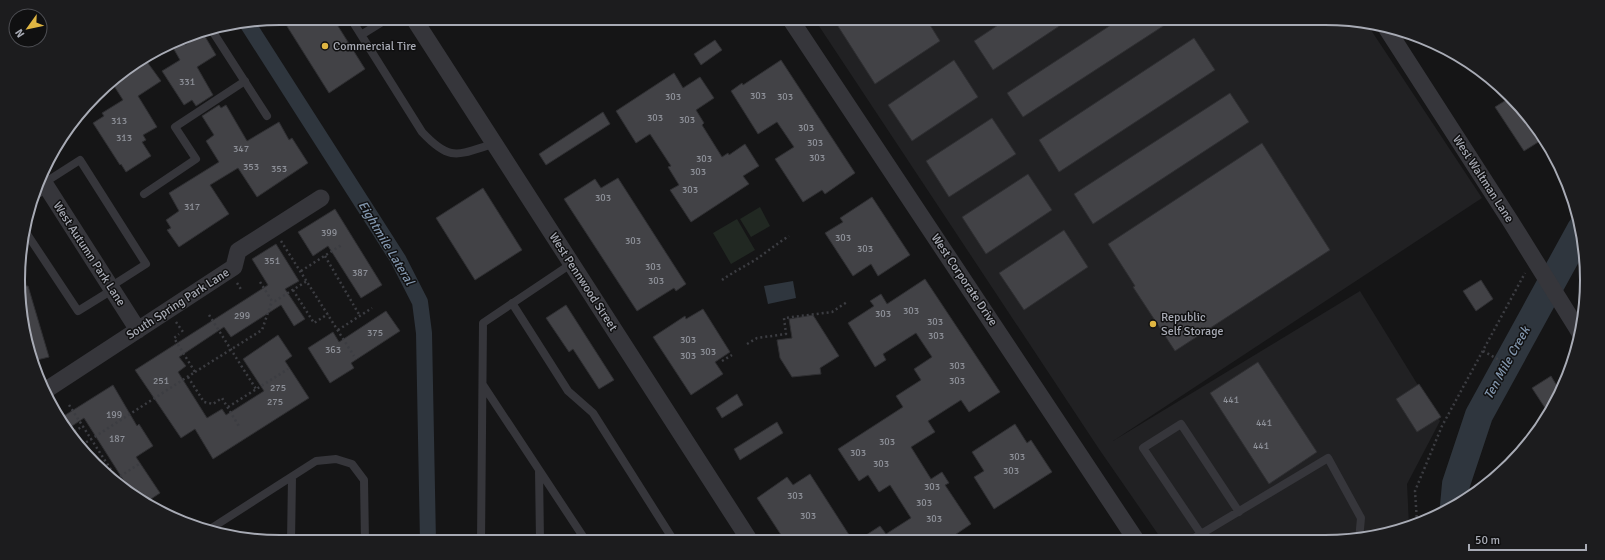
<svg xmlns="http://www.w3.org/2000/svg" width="1605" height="560" viewBox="0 0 1605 560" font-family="Signika,sans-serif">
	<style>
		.built { fill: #212123 }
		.green { fill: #212822 }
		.water { fill: #2f363e }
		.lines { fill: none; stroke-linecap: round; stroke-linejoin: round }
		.canal { stroke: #2f363e; stroke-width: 16 }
		.river { stroke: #2f363e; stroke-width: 28 }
		.building { fill: #424246; stroke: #2f2f32 }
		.path { stroke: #3c3d42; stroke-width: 2.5; stroke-dasharray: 2 3; stroke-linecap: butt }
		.service { stroke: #36363b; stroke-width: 8 }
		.minor { stroke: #36363b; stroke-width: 17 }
		.poi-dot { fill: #e0b642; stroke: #101011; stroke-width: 1.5 }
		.labels { text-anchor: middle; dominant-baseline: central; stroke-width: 3; stroke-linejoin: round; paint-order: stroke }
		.number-label { font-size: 10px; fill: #8e9199 }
		.poi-label { font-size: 12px; fill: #a8abb5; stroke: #101011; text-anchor: start }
		.street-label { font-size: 12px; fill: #a8abb5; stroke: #101011 }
		.water-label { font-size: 13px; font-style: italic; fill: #8296ad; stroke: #101011 }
		.rim { fill: none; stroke: #a8abb5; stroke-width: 2 }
	</style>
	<rect width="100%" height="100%" fill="#151516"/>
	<path class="built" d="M1325 18 1367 24 1482 198 1113 441 1360 291 1440 421 1407 484 1409 525 1359 540H1162L1099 449 815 20Z"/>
	<path class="green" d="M760 207 770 226 751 237 740 219Z
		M737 219 755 250 731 264 713 233Z"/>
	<path class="water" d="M793 281 796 298 768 304 764 286Z"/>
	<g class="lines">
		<path class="canal" d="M247 23 398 259 420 302 424 333 428 542"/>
		<path class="river" d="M1454 506 1456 484 1479 415 1581 229"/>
	</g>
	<path class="building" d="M1007 19H1070L993 70 974 41Z
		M1120 19H1174L1023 117 1007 93Z
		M834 20H927L940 41 875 84Z
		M285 23H336L365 69 329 93Z
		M203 33 216 55 197 67 213 95 196 106 192 100 184 105 162 71 180 60 171 44 180 38 185 45Z
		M1194 38 1215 70 1059 172 1039 140Z
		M715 40 722 50 701 65 694 54Z
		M145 59 161 81 138 96 157 127 143 135 146 140 142 142 151 156 126 172 121 164 120 165 93 123 104 116 102 113 123 100 111 81Z
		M781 60 855 173 825 194 822 190 803 202 775 159 794 147 777 122 758 134 731 91 742 83 743 85Z
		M954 60 978 97 912 141 888 105Z
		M674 73 683 88 700 77 714 98 696 110 704 123 702 125 722 157 728 153 729 155 745 144 759 166 743 176 749 184 691 222 670 190 679 185 668 167 671 166 650 134 636 143 616 111Z
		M1230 93 1249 122 1093 224 1074 194Z
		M1511 97 1522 107 1528 115 1525 117 1540 141 1524 151 1495 107Z
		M219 105 221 108 226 105 247 141 279 122 289 140 292 138 308 163 257 197 238 168 210 185 229 214 179 247 167 230 171 228 166 220 179 211 169 193 219 162 206 141 214 135 202 116Z
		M603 112 610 124 546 165 539 154Z
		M992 118 1016 154 949 197 926 161Z
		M1262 143 1330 250 1175 351 1133 287 1135 286 1108 244Z
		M1028 174 1052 210 986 254 962 217Z
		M618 178 686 284 676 291 674 288 637 311 564 199 595 179 601 188Z
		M483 188 522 250 475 280 436 218Z
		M872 197 910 255 878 276 871 264 853 276 825 233 843 222 840 218Z
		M335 209 382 285 361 298 328 246 313 256 298 232Z
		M1064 230 1088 267 1024 310 999 273Z
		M276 244 299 281 285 289 305 319 294 326 281 305 231 337 224 327 179 357 186 366 178 372 207 418 222 409 226 415 264 391 243 359 278 335 292 356 285 361 309 398 213 459 195 429 181 438 135 370 268 285 252 259Z
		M925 279 1000 392 969 412 961 400 928 421 935 432 911 447 931 479 942 472 949 483 945 485 971 524 946 541H857L880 526 886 534 911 518 890 485 879 492 868 475 859 481 838 449 903 407 896 396 921 380 914 369 932 357 916 333 883 354 886 360 875 367 848 323 874 306 870 301 881 294 887 304Z
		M1481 280 1493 299 1476 311 1463 291Z
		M23 286H28L49 357 33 361 27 348Z
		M566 305 614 380 599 389 573 349 569 352 546 318Z
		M703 309 730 352 715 362 723 374 691 395 653 337 685 316 686 319Z
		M386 311 400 331 351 363 354 368 330 383 308 348 333 332 339 342Z
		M813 315 839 356 820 368 821 374 792 377 780 358 777 340 792 338 789 319Z
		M1258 362 1317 452 1269 484 1210 393Z
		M1551 376 1560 391 1549 414 1532 388Z
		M1419 384 1441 417 1417 432 1396 399Z
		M113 385 137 426 139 424 153 446 136 457 160 493 145 503 134 498 120 483 124 481 84 418 66 430 62 426 59 419Z
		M737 394 743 405 722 418 716 408Z
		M777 422 783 433 740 460 734 449Z
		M1015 424 1027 443 1031 440 1052 472 994 509 974 477 984 471 972 452Z
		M810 474 853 541H785L757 498 787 477 793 485Z"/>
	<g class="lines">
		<path class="path" d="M281 241 354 356
			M325 256 360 316
			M301 271 343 244
			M722 280C733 272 746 266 758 258 768 251 778 243 789 236
			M260 282 272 301H275L307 281
			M237 283 242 291
			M293 290 314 323 328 314
			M209 315 256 389
			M176 322 183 332
			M338 330 372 308
			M747 344 757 338 786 334 784 318 832 312 847 302
			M1483 351 1512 367
			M722 361 732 355
			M195 372 262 330 272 301
			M188 377 204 402 213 404 222 398 240 428
			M69 405 117 479
			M228 407 288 369
			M70 434 83 426
			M82 445 195 372 174 338 179 334
			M116 479 139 464
			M1417 522 1415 491 1442 426 1525 273"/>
		<path class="service" d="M353 22 422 132C450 162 457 155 493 144
			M211 29 267 116
			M361 35 382 22
			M44 183 80 160 146 264 110 287
			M144 194 196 159 175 127 245 81
			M35 196 47 188
			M25 231 78 311 112 290
			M512 303 568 391 593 413 674 541
			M483 385 586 541
			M539 470 540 541
			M207 531 316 461 336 459 352 464 364 480 365 542
			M1191 540 1328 458 1361 518 1359 540
			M1205 540 1143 448 1181 424 1239 512
			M291 542 292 477
			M481 542 483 323 571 264"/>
		<path class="minor" d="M791 20 1136 540
			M416 22 750 541
			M1385 26 1511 222 1580 333
			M41 178 138 330
			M46 390 234 267 238 251 321 198"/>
	</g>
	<g class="poi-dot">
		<circle cx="325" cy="46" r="4"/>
		<circle cx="1153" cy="324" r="4"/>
	</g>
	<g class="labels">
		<g class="number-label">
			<text x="187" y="82">331</text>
			<text x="758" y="96">303</text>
			<text x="673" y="97">303</text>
			<text x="785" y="97">303</text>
			<text x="655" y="118">303</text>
			<text x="687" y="120">303</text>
			<text x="119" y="121">313</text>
			<text x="806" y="128">303</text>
			<text x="124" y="138">313</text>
			<text x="815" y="143">303</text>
			<text x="241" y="149">347</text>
			<text x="817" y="158">303</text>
			<text x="704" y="159">303</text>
			<text x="251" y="167">353</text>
			<text x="279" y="169">353</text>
			<text x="698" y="172">303</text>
			<text x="690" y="190">303</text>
			<text x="603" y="198">303</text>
			<text x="192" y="207">317</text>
			<text x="329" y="233">399</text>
			<text x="843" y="238">303</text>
			<text x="633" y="241">303</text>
			<text x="865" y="249">303</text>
			<text x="272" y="261">351</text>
			<text x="653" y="267">303</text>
			<text x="360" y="273">387</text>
			<text x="656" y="281">303</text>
			<text x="911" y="311">303</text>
			<text x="883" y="314">303</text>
			<text x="242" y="316">299</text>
			<text x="935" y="322">303</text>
			<text x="375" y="333">375</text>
			<text x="936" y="336">303</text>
			<text x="688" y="340">303</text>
			<text x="333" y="350">363</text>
			<text x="708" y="352">303</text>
			<text x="688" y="356">303</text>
			<text x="957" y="366">303</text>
			<text x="161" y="381">251</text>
			<text x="957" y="381">303</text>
			<text x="278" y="388">275</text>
			<text x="1231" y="400">441</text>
			<text x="275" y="402">275</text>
			<text x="114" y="415">199</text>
			<text x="1264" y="423">441</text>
			<text x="117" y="439">187</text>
			<text x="887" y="442">303</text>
			<text x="1261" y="446">441</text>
			<text x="858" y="453">303</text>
			<text x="1017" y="457">303</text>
			<text x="881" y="464">303</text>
			<text x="1011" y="471">303</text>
			<text x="932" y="487">303</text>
			<text x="795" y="496">303</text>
			<text x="924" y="503">303</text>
			<text x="808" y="516">303</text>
			<text x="934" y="519">303</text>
		</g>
		<g class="poi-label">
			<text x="333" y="46">Commercial Tire</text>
			<text x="1161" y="317">Republic<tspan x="1161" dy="14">Self Storage</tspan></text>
		</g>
		<g class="street-label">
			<text transform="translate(1483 179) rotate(57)">West Waltman Lane</text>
			<text transform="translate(89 254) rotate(57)">West Autumn Park Lane</text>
			<text transform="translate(964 280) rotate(56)">West Corporate Drive</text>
			<text transform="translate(583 282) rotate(57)">West Pennwood Street</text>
			<text transform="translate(178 304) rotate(-33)">South Spring Park Lane</text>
		</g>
		<g class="water-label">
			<text transform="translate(386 243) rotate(59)">Eightmile Lateral</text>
			<text transform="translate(1507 363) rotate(-61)">Ten Mile Creek</text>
		</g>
	</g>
	<path d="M0 0H1605V560H0ZM280 25H1325A255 255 0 0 1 1580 280V280A255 255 0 0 1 1325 535H280A255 255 0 0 1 25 280V280A255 255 0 0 1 280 25Z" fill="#1c1c1e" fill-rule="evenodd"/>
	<path class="rim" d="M280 25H1325A255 255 0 0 1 1580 280V280A255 255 0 0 1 1325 535H280A255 255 0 0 1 25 280V280A255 255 0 0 1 280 25Z"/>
	<g transform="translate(28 28) rotate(237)"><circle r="19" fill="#101011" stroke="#4d4e53"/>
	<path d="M0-3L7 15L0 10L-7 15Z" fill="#e0b642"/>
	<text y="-6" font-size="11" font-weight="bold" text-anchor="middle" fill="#a8abb5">N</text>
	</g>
	<path d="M1469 544v6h117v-6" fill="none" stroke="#a8abb5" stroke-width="2"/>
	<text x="1475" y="544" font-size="12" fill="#a8abb5" stroke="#101011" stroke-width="3" paint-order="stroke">50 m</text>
</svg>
